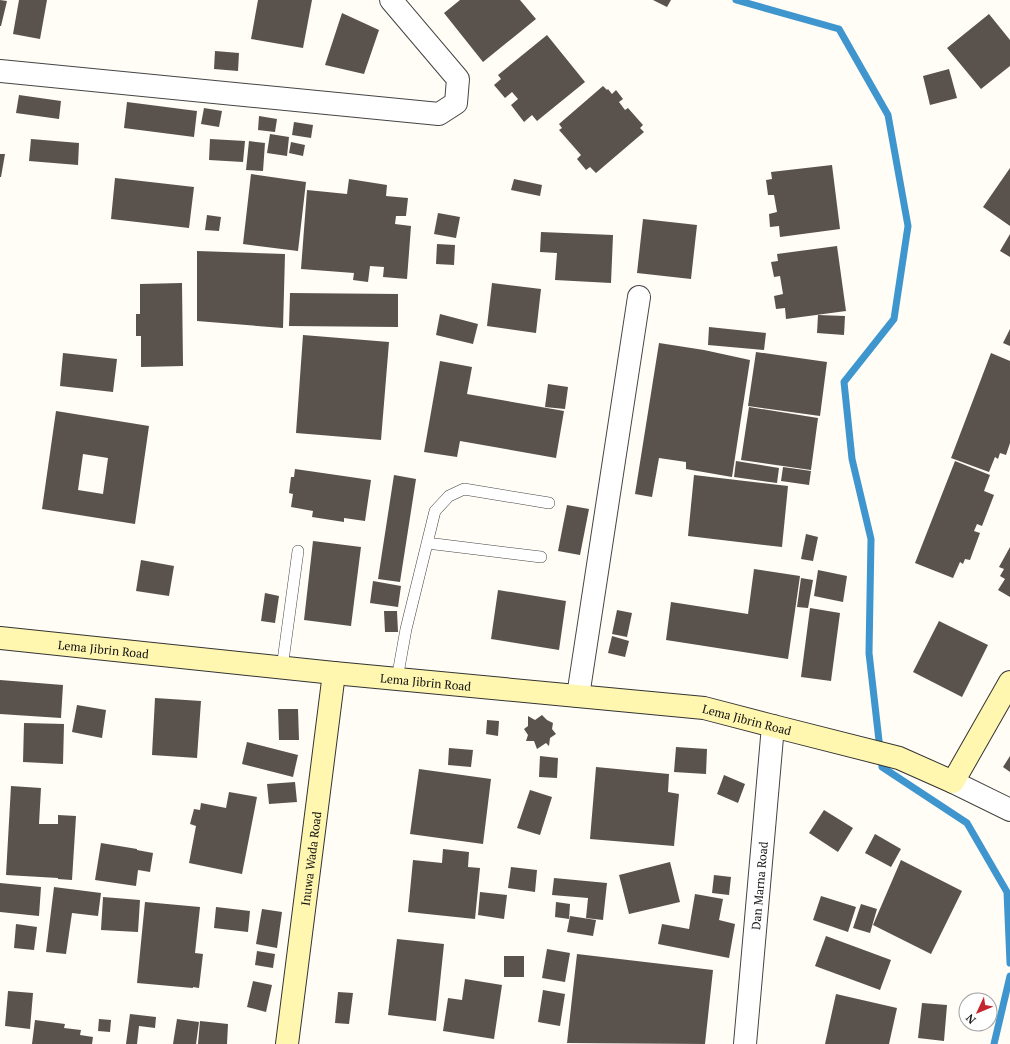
<svg xmlns="http://www.w3.org/2000/svg" width="1010" height="1044" viewBox="0 0 1010 1044" font-family="'PT Serif',serif">
	<style>
		.lines { fill: none; stroke-linecap: round; stroke-linejoin: round }
		.stream { stroke: #3f96cf; stroke-width: 7 }
		.building { fill: #5a524d; fill-rule: evenodd }
		.lane-casing { stroke: #444; stroke-width: 12 }
		.street-casing { stroke: #444; stroke-width: 24 }
		.secondary-casing { stroke: #333; stroke-width: 24 }
		.lane { stroke: #fff; stroke-width: 11 }
		.street { stroke: #fff; stroke-width: 22 }
		.secondary { stroke: #fff6b0; stroke-width: 22 }
		.labels { text-anchor: middle; dominant-baseline: central; stroke-width: 4; stroke-linejoin: round; paint-order: stroke }
		.street-label { font-size: 12px; fill: #111; stroke: #fff }
	</style>
	<rect width="100%" height="100%" fill="#fffdf5"/>
	<g class="lines">
		<path class="stream" d="M736 0 839 29 888 115 908 226 894 319 844 382 852 459 871 539 869 653 882 767 967 823 1007 892 1010 963
			M994 1044 1010 976"/>
	</g>
	<path class="building" d="M0 0 7 1 1 26H0Z
		M19 0H47L40 39 13 34Z
		M258 0H312L303 48 251 39Z
		M460 0H520L536 19 483 62 444 13Z
		M653 0H671L667 7Z
		M342 13 379 30 364 74 325 65Z
		M989 14 1010 40V66L981 89 947 48Z
		M547 35 585 82 537 121 532 115 524 122 511 105 518 99 512 92 505 98 494 85 501 79 498 75Z
		M215 51 239 53 238 71 214 69Z
		M949 69 957 98 930 105 923 76Z
		M603 86 607 90 608 89 612 94 616 90 623 99 619 102 625 110 628 108 643 125 640 128 644 132 596 173 590 167 586 170 577 159 581 155 559 130 562 128 559 124Z
		M19 95 61 101 59 119 16 113Z
		M127 102 197 111 194 137 124 128Z
		M204 108 222 111 219 127 201 124Z
		M259 116 277 119 275 132 258 130Z
		M294 122 313 125 311 138 292 135Z
		M270 134 289 137 287 156 267 153Z
		M31 139 79 143 78 165 29 161Z
		M210 139 245 141 243 162 209 160Z
		M249 141 265 143 263 171 246 170Z
		M291 142 305 145 303 156 289 153Z
		M0 154H5L1 177H0Z
		M832 165 840 229 780 237 779 226 770 227 769 214 777 212 774 195H768L766 180 772 179 771 172Z
		M1010 168V226L983 207Z
		M251 174 306 182 298 251 243 244Z
		M115 178 194 187 189 228 111 219Z
		M349 179 387 185 386 196 408 198 406 216H396L395 224 411 226 407 279 383 277 384 267 370 266 368 282 353 280 354 273 301 269 307 190 347 194Z
		M514 179 542 185 540 196 511 190Z
		M438 213 460 217 456 238 434 234Z
		M207 215 221 217 219 231 205 230Z
		M643 219 697 225 691 279 637 273Z
		M541 232 613 235 611 283 555 280 557 253 540 252Z
		M1010 234V257L1000 251Z
		M437 244 455 245 454 265 436 264Z
		M837 246 846 311 786 319 785 308 776 309 774 296 783 294 780 276 774 277 771 262 778 261 777 254Z
		M197 251 285 254 283 328 197 321Z
		M182 283 183 366 141 367V336H136V314H140V284Z
		M492 283 541 289 536 333 487 326Z
		M290 293 398 294V327L289 326Z
		M440 314 478 324 473 344 436 335Z
		M818 315 845 316 844 335 817 333Z
		M709 327 766 333 764 350 708 345Z
		M1010 329V346L1003 343Z
		M303 335 389 342 381 440 296 433Z
		M659 343 704 350 750 360 732 477 686 469V462L659 458 652 497 635 494Z
		M756 352 827 362 820 416 748 406Z
		M63 353 117 359 113 392 60 386Z
		M991 353 1010 361V443L1006 455 1000 453 998 459 995 457 989 472 951 458Z
		M440 361 472 367 467 394 564 411 556 458 460 441 457 457 424 452Z
		M548 384 568 387 565 409 545 407Z
		M749 407 818 418 811 470 741 460Z
		M56 411 149 426 135 524 42 509ZM83 454 108 458 103 494 78 490Z
		M736 461 779 468 777 483 734 477Z
		M955 461 990 475 984 491 994 495 982 526 977 524 974 531 980 533 970 560 965 559 963 564 960 562 953 578 915 563Z
		M783 467 811 471 809 485 781 481Z
		M295 469 371 480 365 521 344 518V522L312 517 313 511 291 507 293 494 289 493 291 477H294Z
		M394 475 416 479 400 582 378 579Z
		M694 475 788 486 782 547 688 536Z
		M567 505 589 509 580 555 558 551Z
		M806 534 818 537 813 561 801 559Z
		M313 541 361 547 351 626 304 620Z
		M1010 547V597L998 590 1005 579 1000 576 1004 569 999 567Z
		M141 560 174 566 169 596 136 591Z
		M754 569 800 576 788 659 666 640 671 602 748 614Z
		M818 570 847 576 843 602 814 596Z
		M801 578 813 580 808 608 797 607Z
		M373 581 401 586 398 607 370 603Z
		M498 590 566 601 559 650 491 639Z
		M265 593 279 596 275 623 261 621Z
		M810 608 840 613 831 681 801 677Z
		M617 610 632 613 627 637 612 634Z
		M384 611H397L398 632H385Z
		M939 621 988 645 962 697 913 672Z
		M612 636 629 641 625 657 608 653Z
		M0 680 63 685 61 718 0 714Z
		M155 698 201 701 197 758 152 755Z
		M77 705 106 710 102 738 72 732Z
		M278 709H298L299 740H279Z
		M542 715 547 720 553 723 552 729 556 734 550 738 549 746 546 743 537 749 534 741H526L528 735 524 729 528 726V716L535 720Z
		M487 720 499 721 498 736 486 734Z
		M24 723 64 724 63 764 23 762Z
		M247 742 298 755 293 777 242 764Z
		M676 747 707 749 706 774 674 772Z
		M449 748 473 750 471 767 448 765Z
		M540 756 558 758 557 778 539 777Z
		M1010 756V772L1003 767Z
		M596 767 669 774 668 792 679 794 674 846 590 839Z
		M419 769 491 779 483 844 410 834Z
		M724 775 745 784 738 803 717 794Z
		M295 782 297 802 269 804 267 784Z
		M11 786 41 788 39 824H58V815L76 816 72 880 58 879V878L6 875Z
		M530 790 552 797 540 835 517 828Z
		M229 792 257 797 242 874 189 863 196 826 190 824 194 809 200 810 201 803 226 808Z
		M824 810 853 828 838 852 809 833Z
		M875 834 901 849 891 867 865 853Z
		M101 843 137 849V850L153 853 150 872 138 870 136 886 95 880Z
		M443 849 469 852 468 867 480 868 475 919 408 912 413 860 442 863Z
		M901 860 962 891 931 954 873 925Z
		M670 862 680 902 629 914 619 875Z
		M511 867 537 870 535 892 508 888Z
		M714 875 731 877 729 895 712 893Z
		M554 878 607 883 603 920 586 918 588 898 552 895Z
		M0 883 41 887 39 916 0 912Z
		M54 887 101 893 98 916 72 913 66 954 46 952Z
		M480 892 507 895 504 919 478 915Z
		M695 894 723 899 719 920 735 924 729 958 658 944 662 924 689 929Z
		M821 896 856 907 848 932 813 920Z
		M103 897 140 900 138 932 101 930Z
		M145 902 200 907 195 953 203 954 199 988 193 987V988L137 983Z
		M556 902 570 904 569 919 555 917Z
		M861 904 877 909 870 933 853 928Z
		M216 907 250 911 248 932 214 928Z
		M262 909 282 912 277 948 256 944Z
		M570 916 596 920 593 936 567 932Z
		M16 924 37 927 34 950 14 948Z
		M826 936 891 960 880 990 815 966Z
		M397 939 444 944 436 1021 388 1015Z
		M547 949 570 953 565 982 542 978Z
		M257 951 275 954 273 968 255 965Z
		M577 954 713 970 705 1044 567 1043Z
		M504 956H524V977H504Z
		M465 979 502 985 494 1039 443 1031 448 998 462 1000Z
		M253 981 272 985 266 1012 247 1007Z
		M543 990 565 994 560 1026 538 1022Z
		M8 991 33 993 30 1029 5 1026Z
		M338 992 353 993 349 1024 335 1023Z
		M836 994 897 1008 889 1044H825Z
		M922 1003 947 1005 944 1041 918 1038Z
		M130 1014 156 1017 155 1028 139 1026 137 1044H126Z
		M99 1019 111 1020 110 1032 98 1031Z
		M177 1019 199 1022 196 1044H173Z
		M35 1020 65 1024 64 1028 81 1030 80 1035 93 1037 92 1044H32Z
		M200 1021 228 1024 227 1044H198Z"/>
	<g class="lines">
		<g class="lane-casing">
			<path id="lane" d="M427 543 541 557
				M282 668 298 551
				M397 679 406 629 435 511 449 496 464 489 549 503"/>
		</g>
		<g class="street-casing">
			<g id="street">
				<path d="M0 71 439 114 456 103 458 79 391 0"/>
				<path d="M578 696 639 297"/>
				<path d="M953 782 1010 810"/>
				<path id="s1" d="M745 1044 773 726"/>
			</g>
		</g>
		<g class="secondary-casing">
			<g id="secondary">
				<path id="s2" d="M0 638 334 673 704 708 773 726 899 758 953 782 1010 682"/>
				<path id="s3" d="M287 1044 334 673"/>
			</g>
		</g>
		<use href="#lane" class="lane"/>
		<use href="#street" class="street"/>
		<use href="#secondary" class="secondary"/>
	</g>
	<g class="labels">
		<g class="street-label">
			<text stroke="none"><textPath href="#s2" startOffset="104">Lema Jibrin Road</textPath></text>
			<text stroke="none"><textPath href="#s2" startOffset="428">Lema Jibrin Road</textPath></text>
			<text stroke="none"><textPath href="#s2" startOffset="752">Lema Jibrin Road</textPath></text>
			<text stroke="none"><textPath href="#s3" startOffset="187">Inuwa Wada Road</textPath></text>
			<text stroke="none"><textPath href="#s1" startOffset="159">Dan Marna Road</textPath></text>
		</g>
	</g>
	<g transform="translate(978 1012) rotate(226)"><circle r="19" fill="#ffffff" stroke="#a0a0a0"/>
	<path d="M0-3L7 15L0 10L-7 15Z" fill="#c4262e"/>
	<text y="-6" font-size="11" font-weight="bold" text-anchor="middle" fill="#111111">N</text>
	</g>
</svg>
